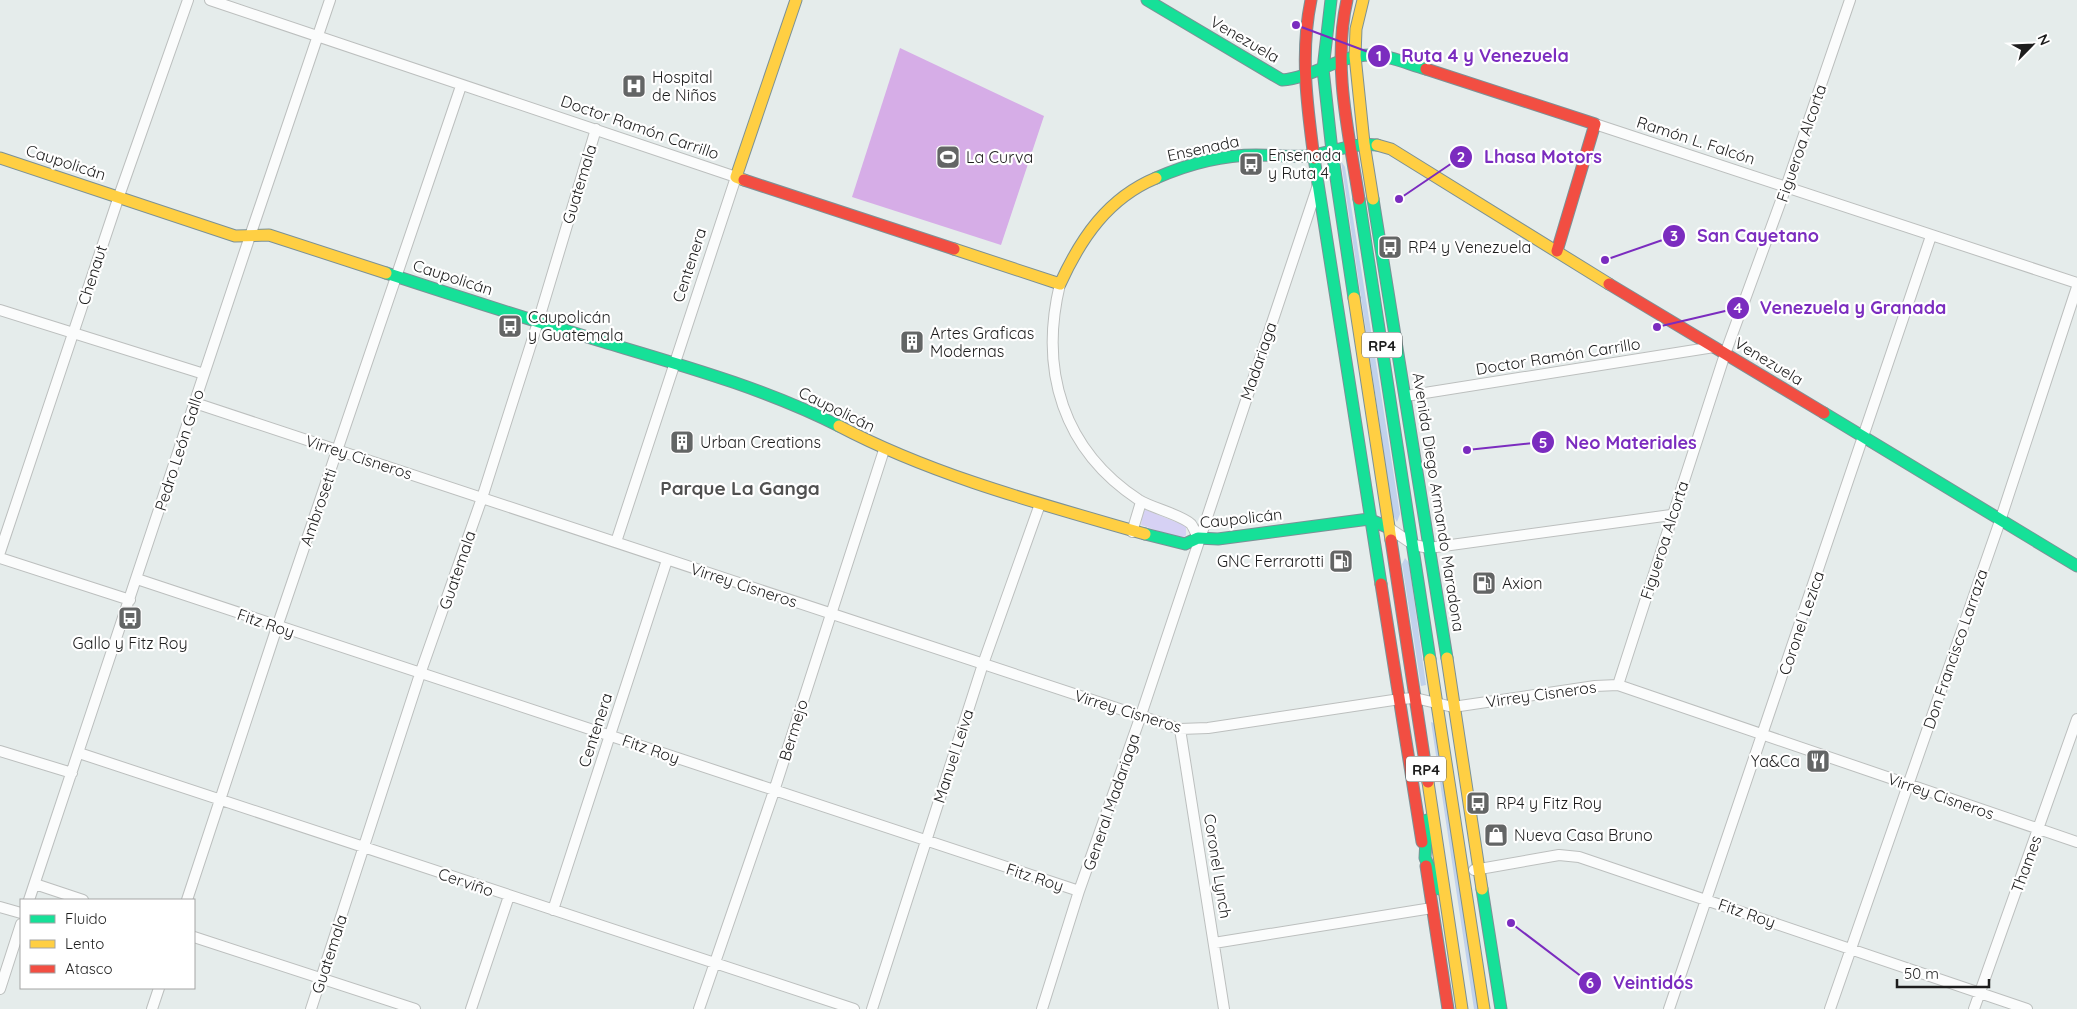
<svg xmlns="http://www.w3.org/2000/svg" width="2077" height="1009" viewBox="0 0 2077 1009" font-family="Quicksand,sans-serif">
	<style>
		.grass { fill: #c1d2ec }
		.park { fill: #d6d1f4 }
		.pitch { fill: #d6ade7 }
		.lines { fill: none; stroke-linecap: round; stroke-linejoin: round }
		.street-casing { stroke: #bcbfbe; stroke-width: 12 }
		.fast-casing { stroke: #7c9196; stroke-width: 13 }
		.slow-casing { stroke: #7c9196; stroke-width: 13 }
		.jam-casing { stroke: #7c9196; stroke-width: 13 }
		.street { stroke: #fbfcfc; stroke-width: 10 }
		.fast { stroke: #16e098; stroke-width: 11 }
		.slow { stroke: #ffcf43; stroke-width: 11 }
		.jam { stroke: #f24e42; stroke-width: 11 }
		.labels { text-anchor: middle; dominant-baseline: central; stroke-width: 4.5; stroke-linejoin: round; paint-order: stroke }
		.shield { fill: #fff; stroke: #616161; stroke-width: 1 }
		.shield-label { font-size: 15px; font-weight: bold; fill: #1d1d1d }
		.street-label { font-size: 16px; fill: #1d1d1d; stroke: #fff }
		.poi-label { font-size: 16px; fill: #1d1d1d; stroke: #fff; text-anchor: start }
		.quarter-label { font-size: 19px; font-weight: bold; fill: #505050; stroke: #fff }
		.leader { fill: none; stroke: #7b2cbf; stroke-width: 2 }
		.callout-dot { fill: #7b2cbf; stroke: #fff; stroke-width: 2 }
		.mark-label { font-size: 15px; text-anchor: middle; font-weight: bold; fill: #fff }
		.callout-label { font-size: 18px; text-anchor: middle; font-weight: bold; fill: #7b2cbf; stroke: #fff; stroke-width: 4.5; stroke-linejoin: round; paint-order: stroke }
	</style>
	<rect width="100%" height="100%" fill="#e5eceb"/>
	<path class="grass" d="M1341 161 1345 167 1400 514 1397 522 1393 515Z
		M1405 558 1409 563 1426 685 1421 686 1402 564Z
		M1431 722 1436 724 1478 1009H1474Z"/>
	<path class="park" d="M1146 510 1186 526V535L1182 539 1141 525 1143 511Z"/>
	<path class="pitch" d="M900 48 1044 116 1001 245 852 197Z"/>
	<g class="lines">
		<g class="street-casing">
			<path id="street" d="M210 0 736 177 616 542
				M1595 124 2077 283
				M1060 284C1039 371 1063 450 1139 500 1152 508 1182 515 1191 524 1194 528 1196 534 1198 538
				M0 310 204 374
				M1406 396 1714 347
				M195 403 1180 729 1208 728 1400 699 1415 698 1453 707 1595 686 1618 685 2077 842
				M1389 528 1414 545 1429 548 1671 515
				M1132 532 1141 502
				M0 552 119 196 188 0
				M0 558 130 600
				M137 579 1079 891
				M1618 685 1725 354 1786 187 1850 0
				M1180 729 1224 1009
				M0 751 72 773
				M79 753 854 1009
				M1474 870 1559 855 1579 857 2027 1009
				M35 884 83 900
				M29 900 250 236 330 0
				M187 900 277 627 461 86
				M0 907 21 913
				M553 910 667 560
				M194 937 415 1009
				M1214 943 1432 908
				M0 989 21 924
				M152 1009 159 988
				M311 1009 420 674 482 498 538 322 596 129
				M471 1009 509 896
				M699 1009 774 791 884 450
				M872 1009 983 664 1040 504
				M1042 1009 1079 891 1140 718 1318 185
				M1669 1009 1931 236
				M1830 1009 2000 521 2077 287
				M1974 1009 2077 719"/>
		</g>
		<g class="fast-casing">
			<path id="fast" d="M1147 0 1282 80C1313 78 1339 55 1370 55 1389 55 1408 64 1426 69
				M1331 0 1323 69 1332 151 1354 298
				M1314 158 1381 584
				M1156 178C1188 164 1221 155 1256 155 1272 155 1289 157 1306 156 1330 154 1352 142 1377 145
				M1359 199 1430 659
				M1373 199 1447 658
				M386 273C459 297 531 320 604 342 681 365 767 389 839 426
				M1824 413 2077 566
				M1145 534 1185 544 1198 538 1218 539 1369 519 1389 528
				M1427 820 1425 858 1439 889
				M1482 889 1501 1009"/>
		</g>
		<g class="slow-casing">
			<path id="slow" d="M1363 0 1356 29 1355 56 1364 143 1373 199
				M1377 145 1391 149 1609 284
				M0 158 235 236 269 235 386 273
				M744 180 736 177 796 0
				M954 249 1060 284C1081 238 1108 198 1156 178
				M1354 298 1391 540
				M839 426C934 476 1041 504 1145 534
				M1447 658 1482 889
				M1430 659 1484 1009
				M1428 782 1462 1009"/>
		</g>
		<g class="jam-casing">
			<path id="jam" d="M1311 0C1300 53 1307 105 1314 158
				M1347 0C1332 66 1349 134 1359 199
				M1426 69 1595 124 1557 251
				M744 180 954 249
				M1609 284 1824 413
				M1391 540 1428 782
				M1381 584 1422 842
				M1426 866 1448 1009"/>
		</g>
		<use href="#street" class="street"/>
		<use href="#fast" class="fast"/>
		<use href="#slow" class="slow"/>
		<use href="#jam" class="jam"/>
	</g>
	<defs>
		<g id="hospital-square" transform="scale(1.25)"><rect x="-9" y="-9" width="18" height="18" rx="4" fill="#636565" stroke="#fff"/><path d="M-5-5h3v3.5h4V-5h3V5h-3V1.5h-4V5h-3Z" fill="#fff"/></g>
		<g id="stadium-square" transform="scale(1.25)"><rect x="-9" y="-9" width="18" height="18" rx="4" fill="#636565" stroke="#fff"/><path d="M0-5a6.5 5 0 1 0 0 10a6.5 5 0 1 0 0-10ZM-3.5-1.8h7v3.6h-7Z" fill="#fff"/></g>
		<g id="bus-square" transform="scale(1.25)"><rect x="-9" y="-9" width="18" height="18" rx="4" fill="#636565" stroke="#fff"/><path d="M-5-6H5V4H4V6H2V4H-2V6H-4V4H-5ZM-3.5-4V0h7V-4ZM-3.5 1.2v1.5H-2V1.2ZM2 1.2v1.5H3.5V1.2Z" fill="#fff"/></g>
		<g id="building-square" transform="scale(1.25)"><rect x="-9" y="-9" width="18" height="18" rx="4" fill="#636565" stroke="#fff"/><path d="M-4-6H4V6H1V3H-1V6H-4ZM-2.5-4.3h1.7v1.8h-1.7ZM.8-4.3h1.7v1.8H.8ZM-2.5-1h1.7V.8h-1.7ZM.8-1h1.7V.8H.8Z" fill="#fff"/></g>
		<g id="fuel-square" transform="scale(1.25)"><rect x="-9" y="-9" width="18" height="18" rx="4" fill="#636565" stroke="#fff"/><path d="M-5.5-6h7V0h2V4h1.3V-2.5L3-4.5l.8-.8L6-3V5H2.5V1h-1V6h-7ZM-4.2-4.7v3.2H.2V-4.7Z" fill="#fff"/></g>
		<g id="restaurant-square" transform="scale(1.25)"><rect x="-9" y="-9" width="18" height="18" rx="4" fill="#636565" stroke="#fff"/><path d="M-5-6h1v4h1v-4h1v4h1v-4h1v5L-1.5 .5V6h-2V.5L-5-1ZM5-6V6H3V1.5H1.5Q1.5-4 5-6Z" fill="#fff"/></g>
		<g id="shop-square" transform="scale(1.25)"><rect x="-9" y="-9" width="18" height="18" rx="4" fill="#636565" stroke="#fff"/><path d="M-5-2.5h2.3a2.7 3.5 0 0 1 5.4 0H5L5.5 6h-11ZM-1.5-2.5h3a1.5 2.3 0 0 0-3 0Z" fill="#fff"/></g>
	</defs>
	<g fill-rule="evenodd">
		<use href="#hospital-square" x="634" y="86"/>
		<use href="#stadium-square" x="948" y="157"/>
		<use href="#bus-square" x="1251" y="164"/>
		<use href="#bus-square" x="1390" y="247"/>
		<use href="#bus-square" x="510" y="326"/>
		<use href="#building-square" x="912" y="342"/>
		<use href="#building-square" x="682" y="442"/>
		<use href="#fuel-square" x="1341" y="561"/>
		<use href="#fuel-square" x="1484" y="583"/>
		<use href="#bus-square" x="130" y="618"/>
		<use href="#restaurant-square" x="1818" y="761"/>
		<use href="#bus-square" x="1478" y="803"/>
		<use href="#shop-square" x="1496" y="835"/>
	</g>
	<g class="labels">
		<g class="shield">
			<rect x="1362" y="332.5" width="40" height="25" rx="4"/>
			<rect x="1406" y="756.5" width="40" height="25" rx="4"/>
		</g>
		<g class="shield-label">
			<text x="1382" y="345">RP4</text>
			<text x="1426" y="769">RP4</text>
		</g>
		<g class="street-label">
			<text transform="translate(1245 39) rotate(30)">Venezuela</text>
			<text transform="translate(640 127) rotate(19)">Doctor Ramón Carrillo</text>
			<text transform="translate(1696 140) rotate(18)">Ramón L. Falcón</text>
			<text transform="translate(1801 143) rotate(-71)">Figueroa Alcorta</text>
			<text transform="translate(1203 148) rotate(-12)">Ensenada</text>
			<text transform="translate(66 162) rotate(18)">Caupolicán</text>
			<text transform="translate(579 184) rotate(-73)">Guatemala</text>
			<text transform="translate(689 265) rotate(-72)">Centenera</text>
			<text transform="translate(92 275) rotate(-72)">Chenaut</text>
			<text transform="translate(453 277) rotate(18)">Caupolicán</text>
			<text transform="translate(1558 356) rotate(-9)">Doctor Ramón Carrillo</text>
			<text transform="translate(1258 361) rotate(-71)">Madariaga</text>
			<text transform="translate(1769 361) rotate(31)">Venezuela</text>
			<text transform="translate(837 409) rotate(26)">Caupolicán</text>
			<text transform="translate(179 450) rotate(-72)">Pedro León Gallo</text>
			<text transform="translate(359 457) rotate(18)">Virrey Cisneros</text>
			<text transform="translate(1439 502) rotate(81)">Avenida Diego Armando Maradona</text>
			<text transform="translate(318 507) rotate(-71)">Ambrosetti</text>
			<text transform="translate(1241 518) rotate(-6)">Caupolicán</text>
			<text transform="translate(1664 540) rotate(-72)">Figueroa Alcorta</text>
			<text transform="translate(457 570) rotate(-71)">Guatemala</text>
			<text transform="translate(744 585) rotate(18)">Virrey Cisneros</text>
			<text transform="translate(266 623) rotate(19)">Fitz Roy</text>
			<text transform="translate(1801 623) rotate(-71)">Coronel Lezica</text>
			<text transform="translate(1955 649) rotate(-71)">Don Francisco Larraza</text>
			<text transform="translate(1541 694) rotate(-8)">Virrey Cisneros</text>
			<text transform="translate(1128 711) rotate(17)">Virrey Cisneros</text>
			<text transform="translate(595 730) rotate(-72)">Centenera</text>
			<text transform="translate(793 730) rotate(-73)">Bermejo</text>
			<text transform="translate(651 749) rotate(19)">Fitz Roy</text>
			<text transform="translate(953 756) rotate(-72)">Manuel Leiva</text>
			<text transform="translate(1941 796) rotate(19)">Virrey Cisneros</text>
			<text transform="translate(1111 802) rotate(-71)">General Madariaga</text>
			<text transform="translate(2026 864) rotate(-70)">Thames</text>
			<text transform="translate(1218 866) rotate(81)">Coronel Lynch</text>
			<text transform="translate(1035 877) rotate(18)">Fitz Roy</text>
			<text transform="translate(466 882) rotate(19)">Cerviño</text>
			<text transform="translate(1747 913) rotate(19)">Fitz Roy</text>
			<text transform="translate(329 954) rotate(-72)">Guatemala</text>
		</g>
		<g class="poi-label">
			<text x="652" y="77">Hospital<tspan x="652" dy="18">de Niños</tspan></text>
			<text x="1268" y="155">Ensenada<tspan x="1268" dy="18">y Ruta 4</tspan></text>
			<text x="966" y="157">La Curva</text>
			<text x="1408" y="247">RP4 y Venezuela</text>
			<text x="528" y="317">Caupolicán<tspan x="528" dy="18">y Guatemala</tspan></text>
			<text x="930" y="333">Artes Graficas<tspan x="930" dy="18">Modernas</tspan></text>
			<text x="700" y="442">Urban Creations</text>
			<text x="1324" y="561" text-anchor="end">GNC Ferrarotti</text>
			<text x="1502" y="583">Axion</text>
			<text x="130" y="643" text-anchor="middle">Gallo y Fitz Roy</text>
			<text x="1800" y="761" text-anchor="end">Ya&amp;Ca</text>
			<text x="1496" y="803">RP4 y Fitz Roy</text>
			<text x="1514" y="835">Nueva Casa Bruno</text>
		</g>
		<g class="quarter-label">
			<text x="740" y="488">Parque La Ganga</text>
		</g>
	</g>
	<path class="leader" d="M1296 25L1379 56M1399 199L1461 157M1605 260L1674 236M1657 327L1738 308M1467 450L1543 442M1511 923L1590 983"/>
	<g class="callout-dot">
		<circle cx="1296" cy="25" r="5"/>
		<circle cx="1399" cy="199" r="5"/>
		<circle cx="1605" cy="260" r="5"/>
		<circle cx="1657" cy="327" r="5"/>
		<circle cx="1467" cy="450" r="5"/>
		<circle cx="1511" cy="923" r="5"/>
		<circle cx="1379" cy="56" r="12"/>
		<circle cx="1461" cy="157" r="12"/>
		<circle cx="1674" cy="236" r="12"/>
		<circle cx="1738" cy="308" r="12"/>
		<circle cx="1543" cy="442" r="12"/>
		<circle cx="1590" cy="983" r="12"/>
	</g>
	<g class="mark-label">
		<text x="1379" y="61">1</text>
		<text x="1461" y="162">2</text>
		<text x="1674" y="241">3</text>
		<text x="1738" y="313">4</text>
		<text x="1543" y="448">5</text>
		<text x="1590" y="988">6</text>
	</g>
	<g class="callout-label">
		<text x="1485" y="62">Ruta 4 y Venezuela</text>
		<text x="1543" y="163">Lhasa Motors</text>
		<text x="1758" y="242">San Cayetano</text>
		<text x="1853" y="314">Venezuela y Granada</text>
		<text x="1631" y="449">Neo Materiales</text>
		<text x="1653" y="989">Veintidós</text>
	</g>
	<rect x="20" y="899" width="175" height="90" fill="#ffffff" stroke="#a5a5a5"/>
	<rect x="30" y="915" width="25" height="8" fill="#16e098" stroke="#a5a5a5"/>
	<text x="65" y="924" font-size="15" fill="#1d1d1d">Fluido</text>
	<rect x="30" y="940" width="25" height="8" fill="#ffcf43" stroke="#a5a5a5"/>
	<text x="65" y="949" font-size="15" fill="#1d1d1d">Lento</text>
	<rect x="30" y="965" width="25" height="8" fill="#f24e42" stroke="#a5a5a5"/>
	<text x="65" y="974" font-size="15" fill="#1d1d1d">Atasco</text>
	<g transform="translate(2032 45) rotate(66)" stroke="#ffffff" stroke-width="4" paint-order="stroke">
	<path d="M0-4L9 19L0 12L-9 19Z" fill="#1d1d1d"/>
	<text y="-8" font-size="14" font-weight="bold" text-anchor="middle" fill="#1d1d1d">N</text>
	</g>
	<path d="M1897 979v8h92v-8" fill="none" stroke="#1d1d1d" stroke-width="2.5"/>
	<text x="1904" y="979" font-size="15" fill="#1d1d1d" stroke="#ffffff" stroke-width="4" paint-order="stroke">50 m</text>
</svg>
